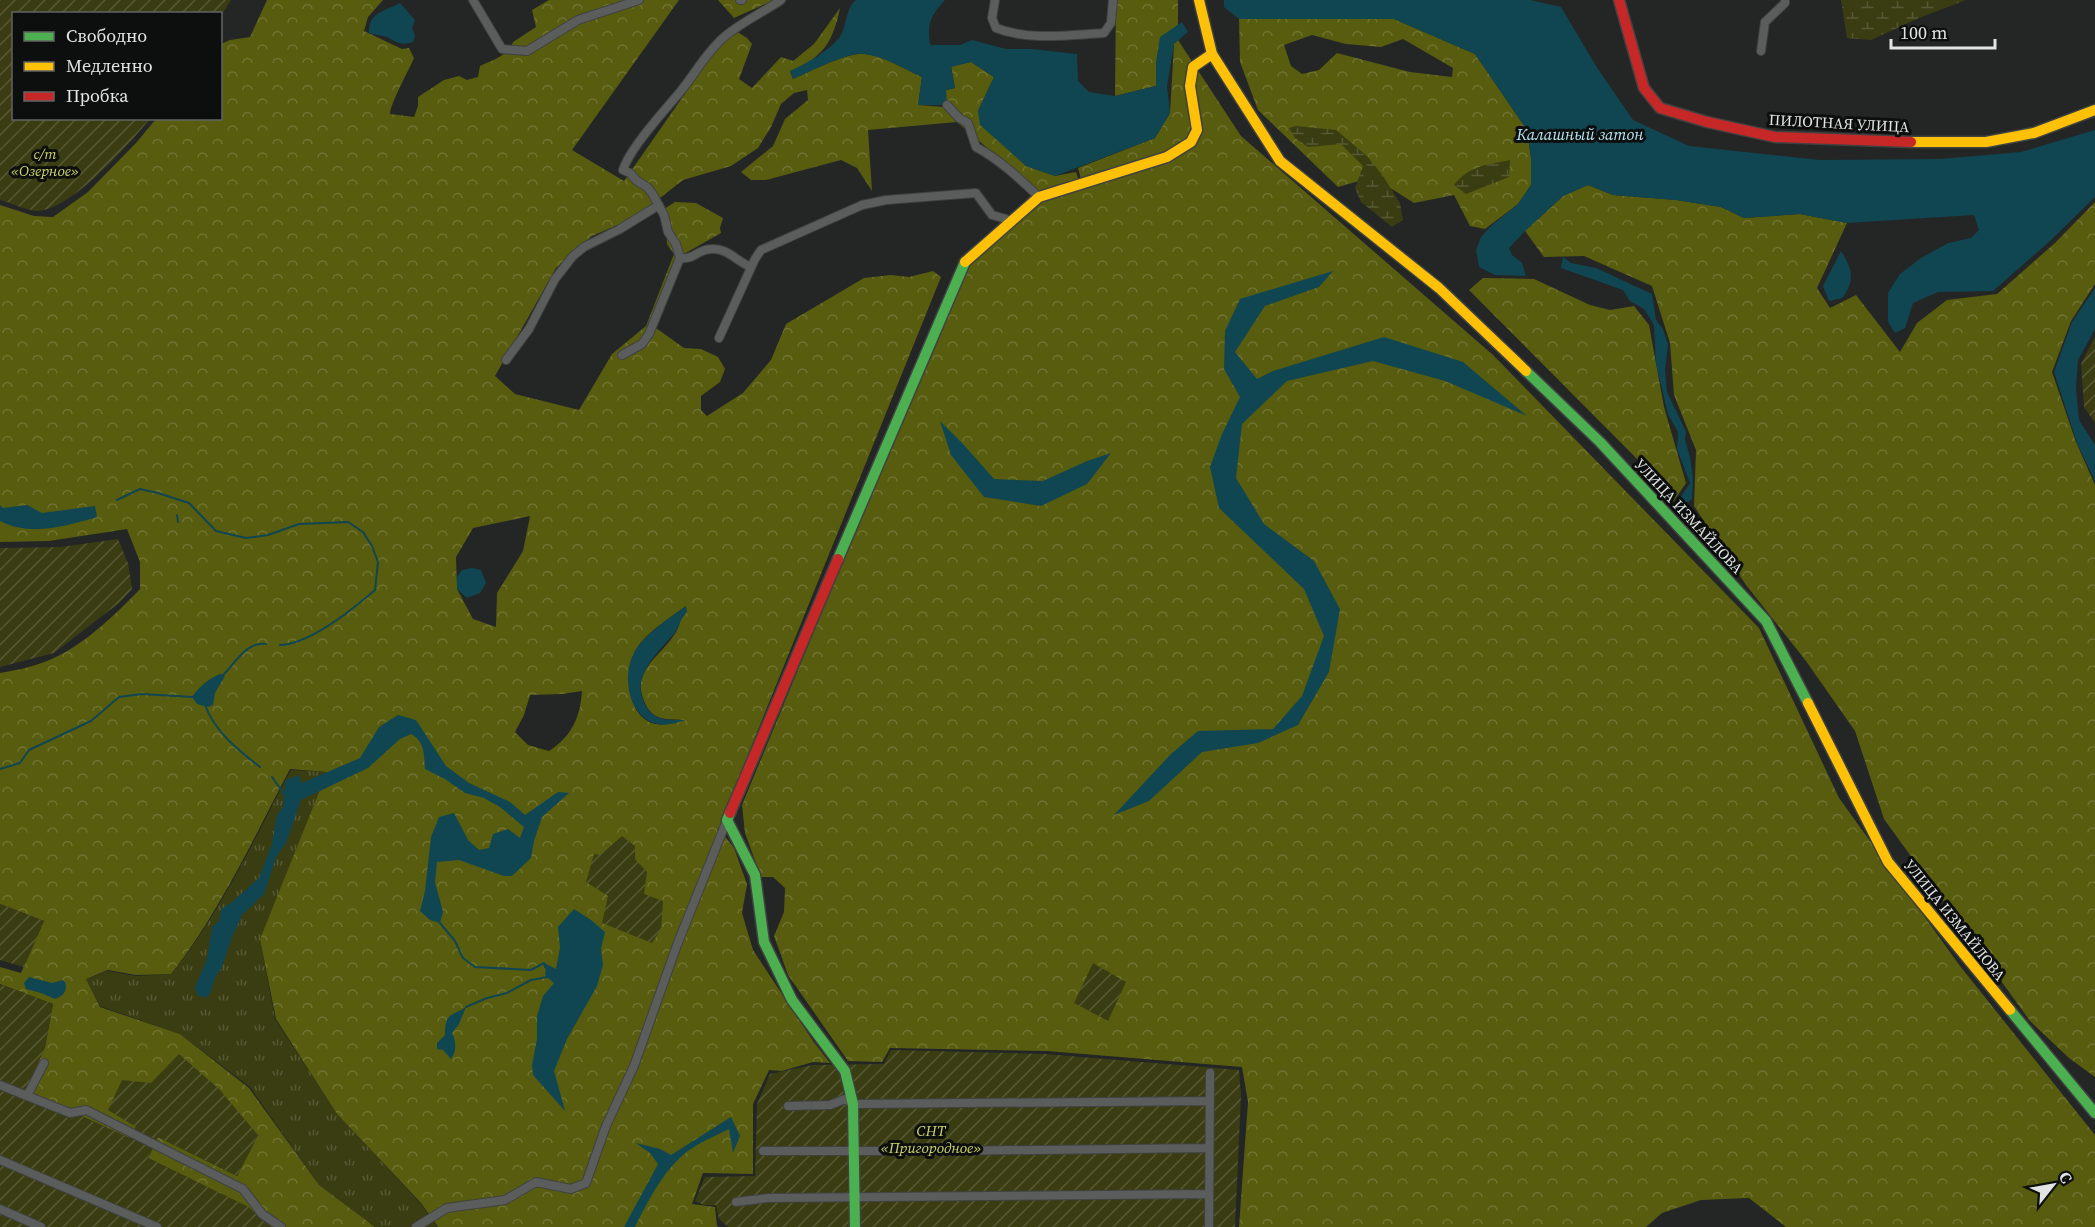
<svg xmlns="http://www.w3.org/2000/svg" width="2095" height="1227" viewBox="0 0 2095 1227" font-family="'Source Serif 4',serif">
	<style>
		.grass { fill: url(#grass-tufts) }
		.forest { fill: url(#forest-crowns); fill-rule: evenodd }
		.wetland { fill: url(#wetland-marsh) }
		.garden { fill: url(#garden-furrows) }
		.water { fill: #104652 }
		.lines { fill: none; stroke-linecap: round; stroke-linejoin: round }
		.stream { stroke: #104652; stroke-width: 2 }
		.street-casing { stroke: #3f4241; stroke-width: 10 }
		.fast-casing { stroke: #3f4241; stroke-width: 13 }
		.slow-casing { stroke: #3f4241; stroke-width: 13 }
		.jam-casing { stroke: #3f4241; stroke-width: 13 }
		.street { stroke: #5b5d5c; stroke-width: 8 }
		.fast { stroke: #4caf50; stroke-width: 10 }
		.slow { stroke: #ffc107; stroke-width: 10 }
		.jam { stroke: #c62828; stroke-width: 10 }
		.labels { text-anchor: middle; dominant-baseline: central; stroke-width: 6; stroke-linejoin: round; paint-order: stroke }
		.street-label { font-size: 15px; fill: #e1e4e3; stroke: #0d0f0e }
		.park-label { font-size: 15px; font-style: italic; fill: #cfd669; stroke: #0d0f0e }
		.water-label { font-size: 16px; font-style: italic; fill: #b7e7f6; stroke: #0d0f0e }
	</style>
	<defs>
		<pattern id="grass-tufts" width="24" height="20" patternUnits="userSpaceOnUse" patternTransform="scale(1.5)"><rect width="24" height="20" fill="#3a3d11"/><path d="M3 7l-1-3M5 7V3M7 7l1-3M15 17l-1-3M17 17v-4M19 17l1-3" fill="none" stroke="#565934"/></pattern>
		<pattern id="forest-crowns" width="20" height="18" patternUnits="userSpaceOnUse" patternTransform="scale(1.5)"><rect width="20" height="18" fill="#585c0e"/><path d="M2 6a3 3 0 1 1 6 0M12 15a3 3 0 1 1 6 0" fill="none" stroke="#707331"/></pattern>
		<pattern id="wetland-marsh" width="20" height="14" patternUnits="userSpaceOnUse" patternTransform="scale(1.5)"><rect width="20" height="14" fill="#3a3d11"/><path d="M1 5h8M5 5V1M11 12h8M15 12V8" fill="none" stroke="#565934"/></pattern>
		<pattern id="garden-furrows" width="10" height="10" patternUnits="userSpaceOnUse" patternTransform="scale(1.5)"><rect width="10" height="10" fill="#3a3d11"/><path d="M-1 1l2-2M0 10L10 0M9 11l2-2" fill="none" stroke="#565934"/></pattern>
	</defs>
	<rect width="100%" height="100%" fill="#232625"/>
	<path class="grass" d="M291 770 327 772 260 939 275 1019 337 1114 421 1204 437 1227H376L365 1220 319 1185 250 1087 180 1034 100 1006 86 979 108 971 136 976 171 974C221 913 254 839 291 770Z"/>
	<path class="forest" d="M267 0H383L368 17 364 31 402 49 409 48 414 58C409 70 390 104 390 114L414 117 418 106V97L444 80 459 76 467 80 478 77 480 66C493 60 508 56 513 42L536 27 532 10 549 0H679L572 150 624 181 719 45 736 31 747 38 752 44 739 79 752 88 781 57 793 61 814 44 840 8C833 42 823 58 790 71L793 79C810 72 847 52 865 54 884 56 904 69 922 77L918 105 944 107 946 90 955 88 951 66 971 62 994 77 978 111 1004 145 1026 166 1055 176 1076 172 1079 181 1047 192 1036 190 957 122 868 130 872 191 857 168 841 160 766 180H751L741 172 773 146 785 119 808 100 807 90 794 93 781 104 771 127 758 148 731 166 683 180 660 198 652 210 592 236 556 268 495 376 515 394 579 410 612 354 646 326 674 254 667 244 666 224 658 213 675 202 696 203 723 218 720 228 721 233 682 255 667 289 656 328 684 348 701 349 718 357 725 369 720 382 701 396V410L707 416 743 393 771 360 786 324 864 278 891 275 909 277 933 271 941 277 739 777 722 816 723 834 734 848 747 884 742 913 753 950 813 1041 830 1063 813 1062 782 1071 769 1070 753 1104V1174L703 1173 692 1204 715 1207 717 1226 719 1227H438L421 1203 337 1114 276 1019 260 939 327 772 290 769C253 839 220 912 171 974L136 975 108 970 86 979 100 1007 180 1034 249 1088 319 1185 375 1227H271L248 1207 148 1158 158 1137 237 1176 258 1135 136 1127 129 1138 79 1115 72 1119 22 1098 45 1047 53 1004 0 984V967L21 973 44 921 0 904V673C19 670 41 665 58 656 87 642 118 612 140 589V562L127 529 49 541 0 542V205L34 216 53 217 88 192 136 143 156 119 220 118 221 44 230 40 250 37ZM530 516 523 551 497 593 496 627 473 619 457 589 456 557 473 528ZM686 606C682 613 681 621 678 628 667 653 630 668 644 701 652 721 665 719 683 720 675 721 663 726 655 724 626 717 623 669 637 648 647 632 671 617 686 606ZM582 691C580 718 572 736 549 751L528 745 515 732 524 715 530 695 562 694Z
		M718 0H774L734 18Z
		M1116 0H1178V40L1241 136 1493 355 1759 628 1839 798 1960 966 2095 1135V1227H1786L1749 1198 1701 1200 1662 1213 1646 1227H1239L1248 1102 1242 1067 1047 1051 890 1048 882 1062 848 1061 788 975 774 936 784 912 785 888 773 877H761L745 833 742 805 965 267 1041 200 1082 183 1078 168 1155 138 1170 113 1174 44 1156 62V86L1115 96Z
		M1298 18 1394 19 1475 54 1527 130 1531 158V185L1518 204 1485 229 1470 226 1454 195 1414 203 1373 177 1338 187 1258 110 1240 62 1239 19ZM1312 35 1346 44 1381 47 1403 39 1453 68 1452 77 1410 72 1337 53 1319 70 1302 74 1291 66 1284 45Z
		M1588 185 1613 195 1676 200 1721 207 1744 218 1800 214 1847 223 1817 288 1830 308 1856 295 1900 352 1917 323 1947 300 1997 294 2055 243 2095 202V284L2071 321 2052 372 2076 442 2095 485V1077L2069 1058 2030 1021 1884 819 1855 731 1806 661 1746 585 1694 506 1696 450 1674 395 1670 343 1652 286 1584 256 1544 257 1525 231 1563 196Z
		M1483 278 1534 279 1590 305 1610 310 1634 306 1649 325 1664 407 1686 483 1673 502 1654 476 1469 290Z"/>
	<path class="wetland" d="M1841 0H1966L1919 18 1871 40 1847 38Z
		M1296 126 1336 130 1367 156 1383 176 1400 203 1403 220 1392 227 1361 202 1355 188 1363 166 1341 144 1308 147 1295 138 1289 128Z
		M1510 160 1509 177 1466 194 1454 185C1470 165 1487 165 1510 160Z"/>
	<path class="garden" d="M0 0H231L221 16 220 14H14V118L150 119C129 144 70 212 36 211 25 210 11 203 0 200Z
		M2095 337V423L2084 407 2081 364Z
		M118 539 128 563 132 589 119 603 54 653 0 667V548L61 547Z
		M622 836 635 846V859L647 872 644 894 663 901 661 929 652 943 602 923 608 896 586 882 594 854 600 855Z
		M0 904 44 921 24 967 0 960Z
		M1093 963 1126 982 1108 1021 1074 1003Z
		M0 984 53 1004 45 1047 22 1098 71 1119 78 1115 129 1138 136 1127 108 1110 122 1080 151 1083 179 1054 219 1089 258 1135 237 1176 158 1137 148 1158 248 1207 271 1227H0Z
		M891 1050 1045 1054 1239 1070 1241 1096 1235 1227H728L719 1219 716 1205H704L695 1201 705 1177 755 1176 757 1104 770 1074 813 1065 884 1064Z"/>
	<path class="water" d="M856 0H945C930 16 927 24 930 45H960L972 40 1006 49H1031L1077 54 1078 81 1089 92 1115 96 1156 86V62L1160 37 1182 22 1188 32 1174 44 1167 86 1170 113 1155 138 1055 176 1026 166 980 125 978 111 994 77 971 62 951 67 955 88 946 90 947 105H918L922 77C904 69 884 56 864 54 847 52 810 72 793 79L790 71C803 66 835 47 841 35 847 24 846 8 856 0Z
		M1224 0H1530L1561 7 1596 66 1633 120 1689 146 1820 160 1940 159 2021 152 2095 130V197L2050 241 1993 291 1938 292 1913 303 1905 328 1895 333 1888 322V293L1900 274 1921 258 1948 243 1971 238 1979 230 1974 215 1847 223 1800 214 1744 218 1721 207 1676 200 1613 195 1588 185 1563 196 1525 231 1509 248 1512 255 1522 263 1526 276 1495 275 1479 267 1476 250 1481 237 1491 226 1518 204 1531 185V158L1527 130 1475 54 1394 19H1239L1224 7Z
		M400 3 415 20 412 28 415 36 413 42C402 45 399 44 389 38 383 35 375 35 369 33 368 12 386 11 400 3Z
		M1841 251C1852 269 1856 280 1842 298L1829 301 1823 286Z
		M1563 257 1571 263 1596 268 1652 294 1656 320 1663 329 1668 345 1665 370 1667 392 1686 432 1685 439 1690 458 1693 478 1692 499 1685 504 1680 498 1690 483 1677 449 1678 432 1668 414 1656 364 1654 325 1644 309 1630 301 1623 290 1561 268Z
		M1333 271 1319 287 1265 306 1235 352 1257 379 1273 371 1384 337 1463 362 1527 416 1445 381 1373 361 1287 381 1242 424 1236 478 1264 524 1314 561 1340 609 1329 672 1298 725 1258 743 1202 752 1149 801 1114 815 1171 754 1198 731 1273 729 1302 696 1324 636 1304 589 1219 508 1210 467 1222 434 1240 397 1224 369 1225 331 1240 299Z
		M2095 288V329L2078 360 2076 389 2079 420 2095 445V481L2077 443 2054 372 2072 322Z
		M940 421 964 445 994 479 1043 481 1087 461 1111 453 1087 484 1041 506 984 497 951 455Z
		M0 505 3 508 27 505 42 513 95 506 97 517C66 526 31 537 0 521Z
		M472 568 481 570 486 583 480 593 467 598 457 589V577L462 570Z
		M686 606 687 612C679 620 680 626 673 635 658 652 633 675 643 700 646 708 650 714 658 717 665 721 677 720 686 720 676 723 664 727 654 723 626 713 621 670 637 648 649 631 670 618 686 606Z
		M220 674 225 676 215 693 213 705 208 707 197 704 192 697C199 687 209 678 220 674Z
		M398 715 416 720 446 766 469 783 510 802 525 815 558 792 569 793 542 817 534 841 531 858 512 876H504L459 860 437 862 435 882 443 912 440 923 430 920 420 911 425 891 431 837 439 817 454 813 468 840 479 850 489 848 493 834 508 829 520 838 524 827 500 807 484 798 465 793 445 779 425 769C424 754 425 742 411 734L400 739 368 768 301 800 286 843 276 857 264 894 242 915 232 937 222 967 215 978 210 993 206 998 197 995 195 987 207 959 212 927 219 921 221 909 231 903 259 878 272 844 277 815 283 807 285 781 298 775 302 783 360 758 379 727Z
		M574 909 591 920 605 932 601 949 603 965 597 986 567 1039 554 1071 565 1111 533 1075 532 1065 537 1039V1016L543 996 554 983 547 977 544 963 556 969 560 948 558 927Z
		M29 977 52 983 63 980 65 982C68 991 63 996 55 999L41 993 26 989 24 983Z
		M466 1007 459 1024 452 1033C456 1040 457 1051 451 1059L443 1050 437 1049V1043L445 1035C445 1013 450 1017 466 1007Z
		M731 1117 740 1136 733 1153 729 1129C715 1136 700 1142 688 1151 664 1169 648 1201 635 1227H624L658 1164 650 1153 636 1143 660 1149 671 1155Z"/>
	<g class="lines">
		<path class="stream" d="M117 500 140 489 158 493 189 503 216 531 246 538 268 535 299 524 348 522 363 532 372 546 378 562 375 590C353 609 310 644 280 645
			M177 515 178 522
			M222 676C235 664 246 641 266 644
			M205 705C215 732 238 750 260 767
			M0 769 20 763 29 750 91 721 119 697 142 694 193 697
			M272 777 285 795
			M440 923 455 941 463 958 475 967 531 970 544 963 545 967
			M466 1007 487 998 507 993 531 980 547 977 546 973"/>
		<g class="street-casing">
			<path id="street" d="M473 0 502 49 527 51 578 20 639 0
				M740 0H742
				M995 0 992 18 996 28C1029 41 1069 35 1104 33L1111 23 1113 0
				M1761 51 1765 22 1785 3V0
				M947 105 959 118 968 123 976 147C1000 160 1020 179 1039 197
				M680 258C695 260 697 249 712 249 728 248 737 262 751 267
				M719 338 755 259 761 250 862 205 886 200 976 193 992 215 1013 221
				M622 355 642 344 649 334 680 258 676 244 668 232 664 215 652 193 647 187 637 181 630 173 623 170C630 148 664 111 680 92 695 74 705 54 723 38 740 23 762 13 781 0
				M506 360 529 329 555 279 573 256 584 247 620 229 659 205
				M44 1063 27 1096 70 1113 86 1110 243 1189 262 1214 281 1227
				M0 1085 27 1096
				M788 1106 830 1105 845 1099 853 1104 1210 1101
				M763 1151H937L1209 1148
				M0 1160 157 1227
				M736 1202 768 1198 1208 1194
				M0 1209 41 1227
				M416 1227 447 1208 505 1200 536 1182 571 1189 586 1183 606 1126 634 1066 677 945 727 820
				M1209 1227 1210 1073"/>
		</g>
		<g class="fast-casing">
			<path id="fast" d="M1526 371 1600 442 1766 621 1808 703
				M838 559 965 262
				M730 813 727 820 755 875 764 942 792 1000 845 1071 853 1104 855 1227
				M2010 1010 2095 1113"/>
		</g>
		<g class="slow-casing">
			<path id="slow" d="M1199 0 1212 54 1280 161 1439 288 1526 371
				M1911 142H1986L2034 133 2095 110
				M965 262 1039 197 1167 157 1191 142 1197 130 1190 86 1193 67 1212 54
				M1808 703 1888 862 2010 1010"/>
		</g>
		<g class="jam-casing">
			<path id="jam" d="M1619 0 1644 88 1660 108 1707 122 1775 137 1911 142
				M730 813 838 559"/>
		</g>
		<use href="#street" class="street"/>
		<use href="#fast" class="fast"/>
		<use href="#slow" class="slow"/>
		<use href="#jam" class="jam"/>
	</g>
	<g class="labels">
		<g class="street-label">
			<text transform="translate(1839 123) rotate(3)">ПИЛОТНАЯ УЛИЦА</text>
			<text transform="translate(1689 516) rotate(47)">УЛИЦА ИЗМАЙЛОВА</text>
			<text transform="translate(1955 920) rotate(51)">УЛИЦА ИЗМАЙЛОВА</text>
		</g>
		<g class="park-label">
			<text x="45" y="153">с/т<tspan x="45" dy="17">«Озерное»</tspan></text>
			<text x="931" y="1130">СНТ<tspan x="931" dy="17">«Пригородное»</tspan></text>
		</g>
		<g class="water-label">
			<text x="1580" y="134">Калашный затон</text>
		</g>
	</g>
	<rect x="12" y="12" width="210" height="108" fill="#0d0f0e" stroke="#626463" stroke-width="1.5"/>
	<rect x="24" y="32" width="30" height="9" fill="#4caf50" stroke="#626463" stroke-width="1.5"/>
	<text x="66" y="42" font-size="18" fill="#e1e4e3">Свободно</text>
	<rect x="24" y="62" width="30" height="9" fill="#ffc107" stroke="#626463" stroke-width="1.5"/>
	<text x="66" y="72" font-size="18" fill="#e1e4e3">Медленно</text>
	<rect x="24" y="92" width="30" height="9" fill="#c62828" stroke="#626463" stroke-width="1.5"/>
	<text x="66" y="102" font-size="18" fill="#e1e4e3">Пробка</text>
	<g transform="translate(2053 1185) rotate(59)" stroke="#0d0f0e" stroke-width="4.5" paint-order="stroke">
	<path d="M0-4.5L10 22L0 15L-10 22Z" fill="#e1e4e3"/>
	<text y="-9" font-size="16" font-weight="bold" text-anchor="middle" fill="#e1e4e3">С</text>
	</g>
	<path d="M1891 39v9h104v-9" fill="none" stroke="#e1e4e3" stroke-width="3"/>
	<text x="1900" y="39" font-size="18" fill="#e1e4e3" stroke="#0d0f0e" stroke-width="4.5" paint-order="stroke">100 m</text>
</svg>
